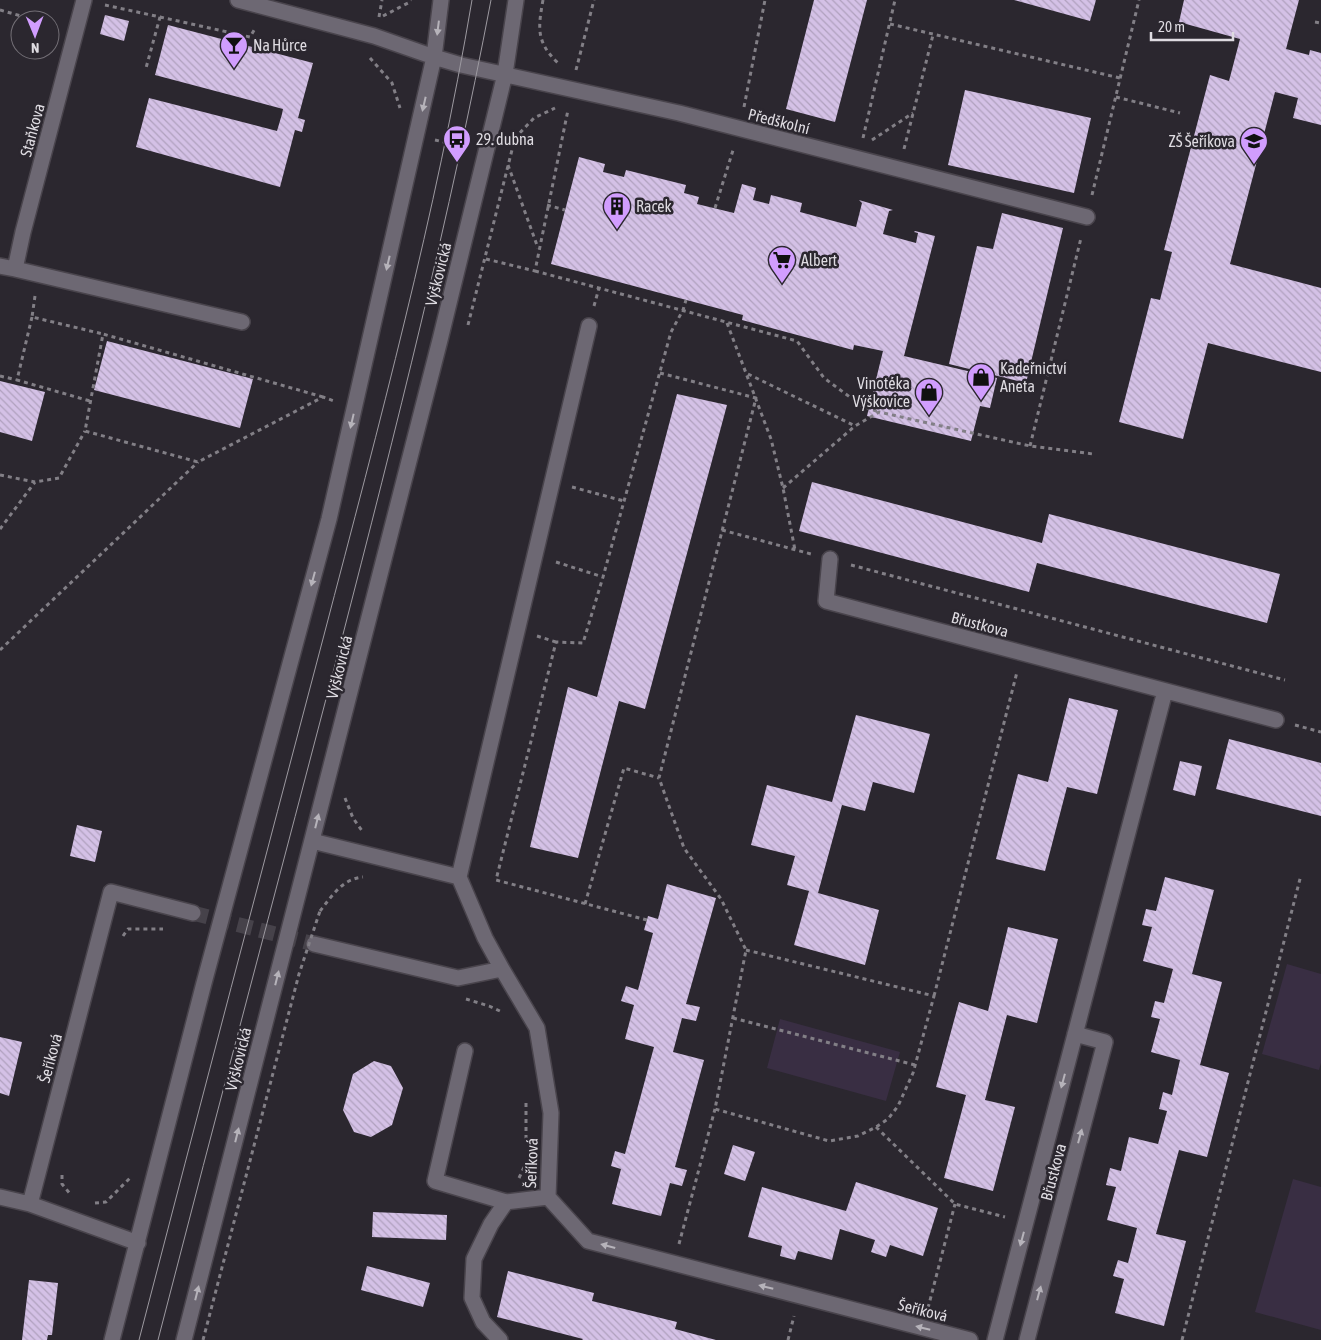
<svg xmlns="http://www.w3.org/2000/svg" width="1321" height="1340" viewBox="0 0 1321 1340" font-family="'Asap Condensed',sans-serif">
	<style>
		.green { fill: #392e43 }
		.building { fill: url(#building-back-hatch) }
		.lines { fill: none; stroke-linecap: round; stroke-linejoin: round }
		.minor-tunnel { stroke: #46424a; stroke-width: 15; stroke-dasharray: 15 8; stroke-linecap: butt }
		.minor-casing { stroke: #49444c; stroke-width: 18 }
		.path { stroke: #827f86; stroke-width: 3; stroke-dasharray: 4 4; stroke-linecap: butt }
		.minor { stroke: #6d6873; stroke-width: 15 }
		.tram { stroke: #9d9aa1; stroke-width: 1 }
		.path-bridge { stroke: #827f86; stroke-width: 3; stroke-dasharray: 4 4; stroke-linecap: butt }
		.oneway { fill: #b6b3ba }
		.labels { text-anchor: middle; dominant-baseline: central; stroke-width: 5; stroke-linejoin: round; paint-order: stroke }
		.poi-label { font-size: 16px; fill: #dedbe1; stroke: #2b272f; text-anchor: start }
		.street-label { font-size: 16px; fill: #dedbe1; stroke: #2b272f }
	</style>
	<defs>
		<pattern id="building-back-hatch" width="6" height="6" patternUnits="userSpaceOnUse" patternTransform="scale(1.25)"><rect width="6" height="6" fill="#d4c1e6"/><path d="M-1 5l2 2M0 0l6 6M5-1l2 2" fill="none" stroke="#b0a1be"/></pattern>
	</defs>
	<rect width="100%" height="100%" fill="#2b272f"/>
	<path class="green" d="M1287 964 1321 974V1063L1319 1070 1262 1054Z
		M780 1019 900 1052 886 1101 767 1068Z
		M1293 1179 1321 1187V1330L1255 1312Z"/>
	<path class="building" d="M814 0H867L835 122 786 109Z
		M1014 0H1096L1090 21Z
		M1184 0H1299L1286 49 1309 55 1310 50 1321 53V125L1293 118 1298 98 1275 92 1230 264 1321 288V372L1208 343 1183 439 1119 422 1151 298 1160 300 1172 252 1164 250 1210 75 1229 81 1240 39 1179 22Z
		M105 15 129 21 124 41 100 34Z
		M168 25 313 63 298 118 305 120 302 132 295 130 280 187 136 147 149 98 277 131 282 114 283 109 155 75Z
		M965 90 1091 118 1074 193 948 165Z
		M579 157 605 164 603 172 624 177 626 170 686 185 684 193 699 197 697 204 734 213 742 184 756 188 753 200 769 204 771 195 802 203 800 212 856 227 862 203 859 200 893 210 889 211 883 234 916 243 918 233 914 232 915 231 935 236 904 356 997 378 990 408 980 406 971 441 867 416 883 351 854 345 853 350 742 320 743 315 551 264Z
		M1002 213 1063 228 1026 383 949 364 977 246 993 249Z
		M107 341 253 379 240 428 94 390Z
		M0 381 45 392 32 441 0 432Z
		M677 394 727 405 645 709 619 701 578 858 530 847 568 687 597 697Z
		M812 482 1042 543 1049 514 1280 574 1267 623 1037 563 1029 592 799 531Z
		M1069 698 1118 710 1097 794 1067 787 1045 871 996 859 1018 774 1048 782Z
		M856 715 930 734 914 793 873 782 865 811 842 805 818 893 879 910 865 965 794 945 809 891 787 885 795 856 751 845 767 785 832 802Z
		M1229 739 1321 763V816L1216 789Z
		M1180 761 1202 766 1195 796 1173 790Z
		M77 825 102 831 95 862 70 856Z
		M1165 877 1214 890 1192 974 1222 982 1200 1065 1229 1073 1207 1157 1179 1150 1156 1234 1186 1241 1164 1326 1115 1313 1124 1279 1113 1276 1118 1260 1128 1263 1137 1228 1107 1220 1116 1187 1106 1185 1110 1168 1121 1171 1129 1137 1158 1144 1167 1111 1159 1109 1163 1092 1172 1095 1180 1060 1151 1052 1160 1019 1151 1017 1155 1001 1164 1003 1173 969 1143 961 1152 927 1142 925 1146 909 1156 911Z
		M667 884 716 898 686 1004 700 1007 696 1021 682 1018 673 1052 704 1060 675 1167 687 1170 682 1186 670 1183 661 1216 612 1204 621 1169 611 1166 615 1151 625 1154 654 1047 625 1039 634 1005 621 1001 626 986 638 990 653 933 644 930 648 916 658 919Z
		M1008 927 1058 939 1037 1023 1007 1015 985 1100 1015 1107 993 1191 944 1178 966 1095 936 1087 959 1002 988 1011Z
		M0 1037 22 1042 9 1096 0 1093Z
		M374 1061 391 1066 403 1088 392 1125 371 1137 354 1132 343 1110 353 1074Z
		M733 1145 755 1152 745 1181 724 1174Z
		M856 1182 938 1208 923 1256 890 1245 886 1257 871 1252 875 1240 840 1229 832 1260 798 1251 795 1260 780 1256 782 1246 748 1237 762 1187 846 1211Z
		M373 1212 447 1215 446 1240 372 1237Z
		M367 1266 430 1283 423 1307 361 1290Z
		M508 1271 594 1293 592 1301 677 1322 675 1329 716 1340H582L583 1339 497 1317Z
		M29 1280 58 1283 52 1335H48L47 1340H22Z"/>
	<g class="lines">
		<path class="minor-tunnel" d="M193 913 314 944"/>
		<g class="minor-casing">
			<path id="minor" d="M238 0 374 36 434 57 461 65 679 113 1087 217
				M0 266 15 269 23 232 84 0
				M15 269 242 322
				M830 559 826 601 1276 720
				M312 841 459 877
				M314 944 458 978 502 969 537 1028 551 1113 548 1197 588 1241 970 1340
				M502 969 485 938 459 877 589 326
				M465 1051 435 1181 506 1202 548 1197
				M0 1197 30 1204
				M138 1243 30 1204 111 892 193 913
				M112 1340 204 983 329 519 434 57 441 0
				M184 1340 440 340 505 74 516 0
				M500 1340 483 1322 472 1298 474 1259 491 1224 506 1202
				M995 1340 1165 691
				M1027 1340 1105 1042 1075 1034"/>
		</g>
		<path class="path" d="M543 0C538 28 536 42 558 63
			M105 5 160 17 146 68
			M0 10 35 20
			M383 16 408 3 411 0
			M160 17 250 37 256 27
			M379 17 382 0
			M1315 22 1321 23
			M890 24 1120 78
			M370 58 392 83 400 108
			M576 70 594 0
			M1116 97 1180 113
			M744 107 765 0
			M863 138 895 0
			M435 140 466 147
			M872 140 913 113
			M904 149 933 35
			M508 165 538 248
			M1092 195 1139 0
			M547 205 565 210
			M715 208 734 147
			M486 259 535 271 568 110
			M535 271 797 341 824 378 862 406 879 412
			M35 296 32 317 103 334
			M594 306 599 288
			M32 317 17 380 90 401
			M727 323 771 439 783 488 795 550
			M468 325 515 138 534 118 555 108
			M660 373 756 398 659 778 684 848 721 899 746 950 715 1109 829 1141 858 1136 876 1127 888 1119 898 1106 913 1073 934 996 746 950
			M748 374 855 426
			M0 376 17 380
			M323 397 103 334 85 431 198 462 323 397 334 401
			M1030 446 1081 238
			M0 475 35 482 59 478 85 431
			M572 487 624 501
			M783 488 855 426 879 412 1030 446 1093 454
			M0 529 35 482
			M722 530 811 554
			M556 562 603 577
			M851 565 1285 680
			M537 636 556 642
			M0 650 198 462
			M1295 725 1321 732
			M345 798 353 818 363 832
			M585 904 624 768 659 778
			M320 911C332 896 342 879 363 877
			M647 920 496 880 556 642 583 643 603 577 671 332 683 310 686 300
			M123 936 128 929H163
			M934 996 1017 672
			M466 999 489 1006 502 1012
			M733 1018 915 1065
			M526 1103V1140
			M876 1127 955 1204 1005 1217
			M62 1175V1184L71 1195
			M519 1178 526 1163
			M95 1203 106 1202 131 1177
			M679 1244 715 1109
			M928 1308 955 1204
			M788 1340 794 1316
			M1182 1340 1301 875"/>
		<use href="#minor" class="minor"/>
		<path class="tram" d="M139 1340C200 1105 262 870 324 635 379 425 436 214 472 0
			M158 1340C218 1107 280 875 341 642 396 429 450 216 491 0"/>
		<path class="path-bridge" d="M203 1340 299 974 320 911"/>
	</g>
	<defs><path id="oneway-solid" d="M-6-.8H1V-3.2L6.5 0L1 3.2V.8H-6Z" transform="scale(1.25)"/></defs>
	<g class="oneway">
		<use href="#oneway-solid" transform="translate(438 28) rotate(97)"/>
		<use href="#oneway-solid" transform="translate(424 104) rotate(103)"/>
		<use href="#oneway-solid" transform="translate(388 263) rotate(103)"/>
		<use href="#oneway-solid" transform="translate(352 421) rotate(103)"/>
		<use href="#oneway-solid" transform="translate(313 579) rotate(105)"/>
		<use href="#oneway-solid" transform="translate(317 821) rotate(-76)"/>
		<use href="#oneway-solid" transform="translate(277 978) rotate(-76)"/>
		<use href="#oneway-solid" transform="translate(1063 1081) rotate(105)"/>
		<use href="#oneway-solid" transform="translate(237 1135) rotate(-76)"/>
		<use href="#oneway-solid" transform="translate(1080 1136) rotate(-75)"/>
		<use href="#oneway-solid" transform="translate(1022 1239) rotate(105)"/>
		<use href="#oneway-solid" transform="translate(608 1246) rotate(-165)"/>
		<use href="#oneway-solid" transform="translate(766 1287) rotate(-166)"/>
		<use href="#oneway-solid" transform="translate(197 1293) rotate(-76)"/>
		<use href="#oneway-solid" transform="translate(1039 1293) rotate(-75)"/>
		<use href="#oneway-solid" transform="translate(923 1328) rotate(-166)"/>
	</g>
	<defs>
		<g id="bar-pin" transform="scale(1.4375)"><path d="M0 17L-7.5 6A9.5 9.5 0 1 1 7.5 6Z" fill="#d19dfe" stroke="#2b272f"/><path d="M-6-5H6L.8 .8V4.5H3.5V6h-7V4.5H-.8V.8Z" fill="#111"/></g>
		<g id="bus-pin" transform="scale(1.4375)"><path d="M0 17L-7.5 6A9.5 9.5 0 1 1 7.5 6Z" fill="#d19dfe" stroke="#2b272f"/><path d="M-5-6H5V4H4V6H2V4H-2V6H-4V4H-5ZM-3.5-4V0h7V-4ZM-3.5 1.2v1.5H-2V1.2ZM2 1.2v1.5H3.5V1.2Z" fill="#111"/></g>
		<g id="school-pin" transform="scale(1.4375)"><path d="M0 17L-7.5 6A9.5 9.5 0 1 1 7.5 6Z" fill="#d19dfe" stroke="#2b272f"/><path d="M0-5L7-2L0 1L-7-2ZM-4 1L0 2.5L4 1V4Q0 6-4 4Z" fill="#111"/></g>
		<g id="building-pin" transform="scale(1.4375)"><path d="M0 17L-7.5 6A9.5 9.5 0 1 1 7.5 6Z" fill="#d19dfe" stroke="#2b272f"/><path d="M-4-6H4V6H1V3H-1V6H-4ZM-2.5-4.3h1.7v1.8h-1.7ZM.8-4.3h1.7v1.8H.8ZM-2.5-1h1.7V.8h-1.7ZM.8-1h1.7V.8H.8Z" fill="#111"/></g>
		<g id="supermarket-pin" transform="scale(1.4375)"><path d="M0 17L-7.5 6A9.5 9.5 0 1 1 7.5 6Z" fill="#d19dfe" stroke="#2b272f"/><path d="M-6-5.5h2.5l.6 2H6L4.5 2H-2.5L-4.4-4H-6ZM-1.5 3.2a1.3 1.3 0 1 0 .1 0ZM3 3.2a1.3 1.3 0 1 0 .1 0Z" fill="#111"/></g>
		<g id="shop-pin" transform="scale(1.4375)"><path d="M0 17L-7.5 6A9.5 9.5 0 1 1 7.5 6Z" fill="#d19dfe" stroke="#2b272f"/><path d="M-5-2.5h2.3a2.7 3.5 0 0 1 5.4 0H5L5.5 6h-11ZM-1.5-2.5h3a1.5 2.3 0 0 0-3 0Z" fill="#111"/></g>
	</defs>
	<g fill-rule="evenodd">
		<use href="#bar-pin" x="234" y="45"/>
		<use href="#bus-pin" x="457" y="139"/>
		<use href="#school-pin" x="1254" y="141"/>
		<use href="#building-pin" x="617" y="206"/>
		<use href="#supermarket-pin" x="782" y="260"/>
		<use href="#shop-pin" x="981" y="377"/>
		<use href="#shop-pin" x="929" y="392"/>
	</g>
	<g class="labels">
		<g class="poi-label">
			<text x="253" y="45">Na Hůrce</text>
			<text x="476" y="139">29. dubna</text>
			<text x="1235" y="141" text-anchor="end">ZŠ Šeříkova</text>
			<text x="636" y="206">Racek</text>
			<text x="801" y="260">Albert</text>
			<text x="1000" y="368">Kadeřnictví<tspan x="1000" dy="18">Aneta</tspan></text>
			<text x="910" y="383" text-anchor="end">Vinotéka<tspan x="910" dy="18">Výškovice</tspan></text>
		</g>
		<g class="street-label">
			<text transform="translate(779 121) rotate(14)">Předškolní</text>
			<text transform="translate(32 130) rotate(-75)">Staňkova</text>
			<text transform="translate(438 274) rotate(-76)">Výškovická</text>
			<text transform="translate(980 624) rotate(15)">Břustkova</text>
			<text transform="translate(339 667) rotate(-76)">Výškovická</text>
			<text transform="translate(50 1058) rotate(-75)">Šeříková</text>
			<text transform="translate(238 1059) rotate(-76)">Výškovická</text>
			<text transform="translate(531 1163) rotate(-88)">Šeříková</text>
			<text transform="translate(1053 1172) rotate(-75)">Břustkova</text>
			<text transform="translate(923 1310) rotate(14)">Šeříková</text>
		</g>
	</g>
	<g transform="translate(35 35) rotate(179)"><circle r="24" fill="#2b272f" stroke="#736f76"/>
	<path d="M0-4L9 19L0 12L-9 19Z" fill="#d19dfe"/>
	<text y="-8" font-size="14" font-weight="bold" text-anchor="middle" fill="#dedbe1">N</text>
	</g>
	<path d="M1151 32v8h82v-8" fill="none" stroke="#dedbe1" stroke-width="2.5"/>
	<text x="1158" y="32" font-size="15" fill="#dedbe1" stroke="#2b272f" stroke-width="4" paint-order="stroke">20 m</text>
</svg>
